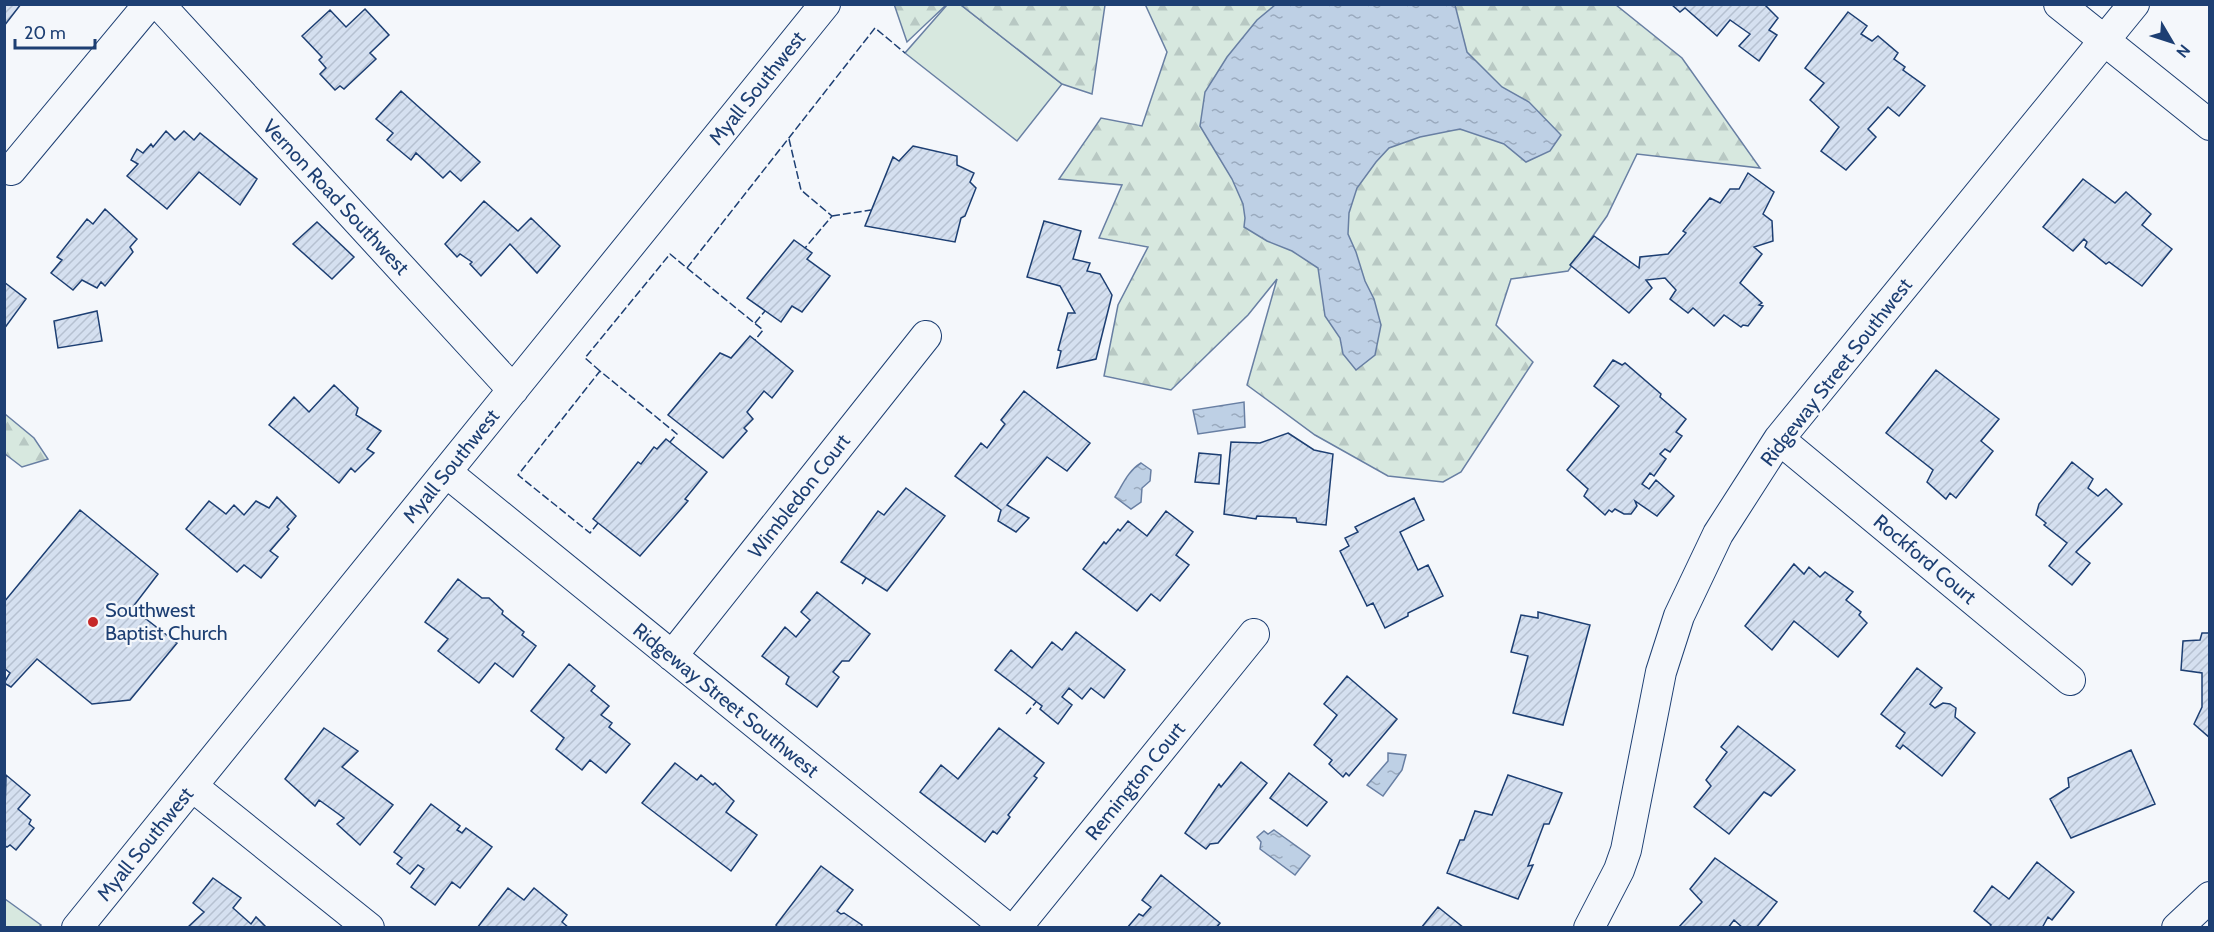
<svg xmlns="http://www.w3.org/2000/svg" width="2214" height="932" viewBox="0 0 2214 932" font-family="Cabin,sans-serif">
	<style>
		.green { fill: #d7e8df; stroke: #687fa3; stroke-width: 1.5 }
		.forest { fill: url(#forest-firs); stroke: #687fa3; stroke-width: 1.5 }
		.water { fill: url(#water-ripples); stroke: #687fa3; stroke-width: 1.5 }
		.building { fill: url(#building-hatch); stroke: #1d3f73; stroke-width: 1.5 }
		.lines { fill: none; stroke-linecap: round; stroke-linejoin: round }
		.minor-casing { stroke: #1d3f73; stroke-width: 32 }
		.minor { stroke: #f4f7fb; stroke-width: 30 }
		.fence { stroke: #1d3f73; stroke-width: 1.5; stroke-dasharray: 8 3; stroke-linecap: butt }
		.poi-dot { fill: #c62828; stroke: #f4f7fb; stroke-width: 2 }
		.labels { text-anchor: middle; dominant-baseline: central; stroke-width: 4.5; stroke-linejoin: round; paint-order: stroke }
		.street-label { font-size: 20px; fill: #1d3f73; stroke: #f4f7fb }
		.poi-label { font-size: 20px; fill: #1d3f73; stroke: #f4f7fb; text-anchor: start }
	</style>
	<defs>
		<pattern id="forest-firs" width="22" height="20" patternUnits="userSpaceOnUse" patternTransform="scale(1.5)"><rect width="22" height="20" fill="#d7e8df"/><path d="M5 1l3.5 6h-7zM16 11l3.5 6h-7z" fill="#b8c8c3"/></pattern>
		<pattern id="water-ripples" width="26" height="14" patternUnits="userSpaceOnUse" patternTransform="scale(1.5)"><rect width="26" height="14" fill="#bed0e5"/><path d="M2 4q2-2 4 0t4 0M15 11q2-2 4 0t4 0" fill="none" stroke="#9aaabe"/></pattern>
		<pattern id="building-hatch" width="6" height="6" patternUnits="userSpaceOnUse" patternTransform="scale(1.5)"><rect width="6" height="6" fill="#d5e0f0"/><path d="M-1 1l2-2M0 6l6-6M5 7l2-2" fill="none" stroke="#b6c1d1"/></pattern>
	</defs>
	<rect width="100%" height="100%" fill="#f4f7fb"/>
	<path class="green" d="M947 5H961L1062 84 1017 141 905 53Z
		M5 899 41 925 39 927H5Z"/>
	<path class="forest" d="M894 4H946V5L907 42Z
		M1145 4 1616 5 1682 58 1760 168 1637 154 1607 216 1568 271 1511 279 1496 325 1533 362 1461 472 1443 482 1388 476 1315 435 1247 385 1277 279 1248 315 1171 390 1104 376 1118 305 1148 247 1099 238 1122 185 1059 179 1101 118 1142 126 1167 52Z
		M961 5H1105L1092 94 1062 84Z
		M5 414 34 438 48 459 22 467 5 454Z"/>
	<path class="water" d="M1455 5 1467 52 1502 87 1529 102 1561 135 1550 151 1526 162 1504 144 1460 129 1420 137 1389 148 1376 162 1357 188 1349 213 1348 234 1356 252 1365 281 1374 299 1381 325 1375 355 1356 370 1343 354 1340 338 1325 316 1318 268 1292 251 1267 241 1244 227 1245 218 1243 204 1232 179 1200 126 1205 92 1227 57 1257 20 1275 5Z
		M1244 402 1245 427 1198 434 1193 410Z
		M1141 463 1151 470 1150 481 1142 488 1141 502 1131 509 1115 497C1123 484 1128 471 1141 463Z
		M1388 753 1406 755 1402 770 1383 796 1367 785 1388 761Z
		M1274 830 1310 856 1295 875 1260 849 1261 842 1257 837 1264 831 1268 834Z"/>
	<path class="building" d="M4 4H21L4 26Z
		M1671 4H1764L1778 18 1769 30 1777 35 1759 61 1739 46 1750 34 1730 20 1717 36 1685 8 1680 12Z
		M365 9 389 35 370 53 376 59 344 89 340 86 335 90 320 74 326 68 319 60 322 57 302 36 330 10 346 27Z
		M1848 12 1867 26 1861 34 1872 41 1878 36 1898 53 1894 59 1905 67 1903 70 1925 86 1899 116 1888 107 1868 129 1876 137 1846 170 1821 151 1839 127 1810 100 1824 83 1805 68Z
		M401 91 480 162 461 181 450 171 443 178 416 153 411 160 387 140 393 133 376 119Z
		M166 131 175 140 184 131 194 140 200 133 257 179 240 205 199 172 167 209 127 176 138 164 131 160 137 149 143 153 151 144 153 147Z
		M913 146 957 156V165L974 173 970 182 976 188 965 216 961 218 955 242 865 226 893 157 899 161Z
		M1748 173 1774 192 1763 214 1772 221 1773 241 1754 247 1762 254 1740 283 1762 303 1759 305 1763 306 1748 326 1743 325 1741 327 1724 315 1714 326 1693 308 1688 313 1670 299 1676 290 1665 278 1646 280 1652 288 1629 313 1570 265 1594 236 1639 268 1640 257 1668 254 1686 233 1683 231 1710 198 1720 203 1730 189H1739Z
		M2083 179 2115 203 2126 192 2151 214 2142 225 2172 249 2142 286 2109 262 2106 264 2085 247 2087 242 2084 239 2073 251 2043 227Z
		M484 201 518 231 531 218 560 246 537 273 510 244 481 276 470 264 472 262 460 254 457 257 445 244Z
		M105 209 137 239 130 247 133 252 105 286 101 282 97 288 82 280 73 290 51 273 62 260 57 257 87 219 93 224Z
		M1044 221 1081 231 1073 259 1090 263 1087 271 1100 274 1112 295 1096 359 1057 368 1061 351 1058 350 1068 313H1075L1060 286 1027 277Z
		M317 222 354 257 332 279 293 244Z
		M794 240 812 253 807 259 830 276 802 312 792 306 781 322 747 298Z
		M4 282 26 299 4 329Z
		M97 311 102 341 58 348 54 321Z
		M750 336 793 371 772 398 764 391 747 412 753 419 744 428 747 431 723 458 668 415 720 353 731 358Z
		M1613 360 1622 365 1625 363 1661 394 1660 397 1686 419 1676 432 1682 436 1670 452 1665 449 1660 454 1666 459 1654 476 1650 473 1642 484 1649 489 1656 480 1674 496 1657 516 1635 501 1637 506 1631 514H1624L1615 509 1612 512 1609 510 1605 515 1584 496 1588 489 1567 470 1619 406 1594 386Z
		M1936 370 1999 419 1981 441 1993 451 1956 498 1950 493 1946 499 1927 482 1933 470 1886 433Z
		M334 385 358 408 356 415 381 431 367 449 374 453 355 472 351 468 339 483 269 425 294 397 309 412Z
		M1024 391 1090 443 1067 471 1047 457 1007 505 1029 518 1016 532 998 521 1001 510 955 476 981 443 987 448 1005 424 1001 420Z
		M1288 433 1314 450 1333 454 1326 525 1297 522 1296 518 1257 516 1256 519 1224 514 1231 442 1260 443Z
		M666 439 707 472 685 499 688 501 640 556 593 519 638 462 641 464 654 447 657 449Z
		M1199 453 1221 455 1219 484 1195 482Z
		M2072 462 2093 479 2088 488 2098 496 2106 489 2122 504 2076 552 2090 563 2072 585 2049 566 2067 543 2044 525 2046 523 2036 515 2039 504Z
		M906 488 945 516 887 591 841 562 878 511 884 515Z
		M277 497 296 516 287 527 289 529 270 551 278 557 261 578 244 565 237 572 186 529 209 501 226 514 234 505 244 515 256 501 269 508Z
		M1414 498 1424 520 1400 532 1418 570 1428 565 1443 596 1408 613V616L1385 628 1373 603 1367 606 1340 551 1349 546 1345 538 1358 532 1355 527Z
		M80 510 158 574 132 608 177 643 130 700 92 704 37 659 11 687 4 683 10 673 4 668V602Z
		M1166 511 1193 532 1176 555 1189 565 1160 601 1151 594 1137 611 1083 569 1104 542 1106 544 1118 529 1120 531 1128 521 1147 536Z
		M1794 564 1804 574 1809 567 1820 577 1825 572 1853 592 1846 600 1861 612 1859 615 1867 623 1838 657 1794 621 1772 650 1745 626Z
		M458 579 482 598H489L503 611 502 614 524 632 522 635 536 646 513 677 495 663 479 683 438 651 448 639 425 622Z
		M817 592 870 634 849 661H842L833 672 839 677 817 707 786 684 789 677 762 656 785 627 796 637 810 620 801 612Z
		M1538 612 1590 625 1563 725 1513 713 1528 656 1511 652 1521 615 1538 618Z
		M1076 632 1125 670 1104 698 1091 688 1082 699 1069 688 1062 697 1072 705 1058 724 1040 709 1042 706 995 670 1011 650 1032 668 1052 642 1062 650Z
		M2202 633H2210V738L2194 724 2202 707V673L2181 670 2183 641 2200 640Z
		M569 664 595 686 591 691 609 706 601 715 612 723 609 727 630 744 606 773 590 760 582 770 556 749 564 738 531 711Z
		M1917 668 1942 688 1930 704 1935 708 1943 703 1950 704 1956 708 1955 717 1975 733 1942 776 1903 745 1900 749 1896 746 1905 733 1881 714Z
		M1347 676 1397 719 1349 776 1346 773 1343 777 1329 764 1332 760 1314 745 1337 715 1324 704Z
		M1738 726 1795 770 1771 796 1764 792 1729 834 1694 807 1711 786 1706 780 1727 752 1721 747Z
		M324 728 358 751 342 767 393 805 360 845 337 824 344 818 319 800 315 806 285 779Z
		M999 728 1044 763 1034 776 1037 778 1008 815 1010 817 997 834 993 831 985 842 920 792 941 765 958 779Z
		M2131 750 2155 804 2071 838 2050 799 2069 787 2068 778Z
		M1241 762 1267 783 1218 843 1210 844 1206 849 1185 833 1219 784 1221 787Z
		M675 763 697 780 701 775 713 785 715 783 734 801 726 812 757 835 731 871 642 803Z
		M1289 773 1327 802 1307 826 1270 798Z
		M6 775 30 795 18 809 31 820 29 824 34 828 16 850 10 845 7 847 4 845Z
		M1508 775 1562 793 1549 824H1544L1528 866 1533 865 1518 899 1447 873 1460 840H1464L1475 811 1492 815Z
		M431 804 460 826 457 830 462 833 466 828 492 847 460 888 452 882 435 905 411 887 424 869 418 865 410 874 397 864 402 858 394 852Z
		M1715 858 1777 902 1756 928H1743L1734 920 1728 928H1678L1702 902 1690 889Z
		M2037 862 2074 892 2052 920 2048 917 2042 928H1989L1991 925 1974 911 1992 886 2009 899Z
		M821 866 853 890 837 911 841 914 844 913 862 925 861 928H778L776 925Z
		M1161 875 1220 923 1216 928H1127L1139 914 1143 916 1151 907 1142 900Z
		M213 878 241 898 233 908 251 924 256 917 267 928H187L204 912 193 903Z
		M508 888 524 900 534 888 567 915 562 922 569 928H477Z
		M1438 907 1464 928H1421Z"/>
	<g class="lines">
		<g class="minor-casing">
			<path id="minor" d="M159 4 513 390
				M2059 4 2210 125
				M11 170 149 4
				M1779 439 2070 680
				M446 472 1007 928
				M672 656 926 336
				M192 786 369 928
				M77 928 825 4
				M1016 928 1254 634
				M1589 928 1619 870 1626 850 1661 672 1679 616 1718 534 1779 439 2134 4
				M2177 928 2210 897"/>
		</g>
		<use href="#minor" class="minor"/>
		<path class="fence" d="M789 139 801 190 832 216 805 248
			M832 216 871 210
			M687 268 763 330 755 340
			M755 323 765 311
			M600 371 585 358 670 254 687 268 875 28 905 53
			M598 523 590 533 518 475 600 371 677 434 670 442
			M862 584 866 578
			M1026 714 1036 702"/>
	</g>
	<circle class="poi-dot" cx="93" cy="622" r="6"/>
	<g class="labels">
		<g class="street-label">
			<text transform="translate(757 88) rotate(-51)">Myall Southwest</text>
			<text transform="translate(336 197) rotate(47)">Vernon Road Southwest</text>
			<text transform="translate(1836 372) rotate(-52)">Ridgeway Street Southwest</text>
			<text transform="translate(451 466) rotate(-51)">Myall Southwest</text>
			<text transform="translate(799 496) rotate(-52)">Wimbledon Court</text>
			<text transform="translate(1925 559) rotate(40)">Rockford Court</text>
			<text transform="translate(726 700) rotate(39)">Ridgeway Street Southwest</text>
			<text transform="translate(1135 781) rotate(-51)">Remington Court</text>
			<text transform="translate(145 844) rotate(-51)">Myall Southwest</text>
		</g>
		<g class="poi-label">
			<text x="105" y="610">Southwest<tspan x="105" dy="23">Baptist Church</tspan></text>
		</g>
	</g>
	<rect width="2214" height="932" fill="none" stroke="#1d3f73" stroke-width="12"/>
	<g transform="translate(2172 42) rotate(129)" stroke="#f4f7fb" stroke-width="4.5" paint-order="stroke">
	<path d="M0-4.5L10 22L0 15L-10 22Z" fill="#1d3f73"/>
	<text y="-9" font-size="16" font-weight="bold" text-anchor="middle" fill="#1d3f73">N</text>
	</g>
	<path d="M15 39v9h80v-9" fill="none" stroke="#1d3f73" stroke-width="3"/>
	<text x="24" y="39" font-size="18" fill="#1d3f73" stroke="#f4f7fb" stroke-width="4.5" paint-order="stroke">20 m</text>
</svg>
